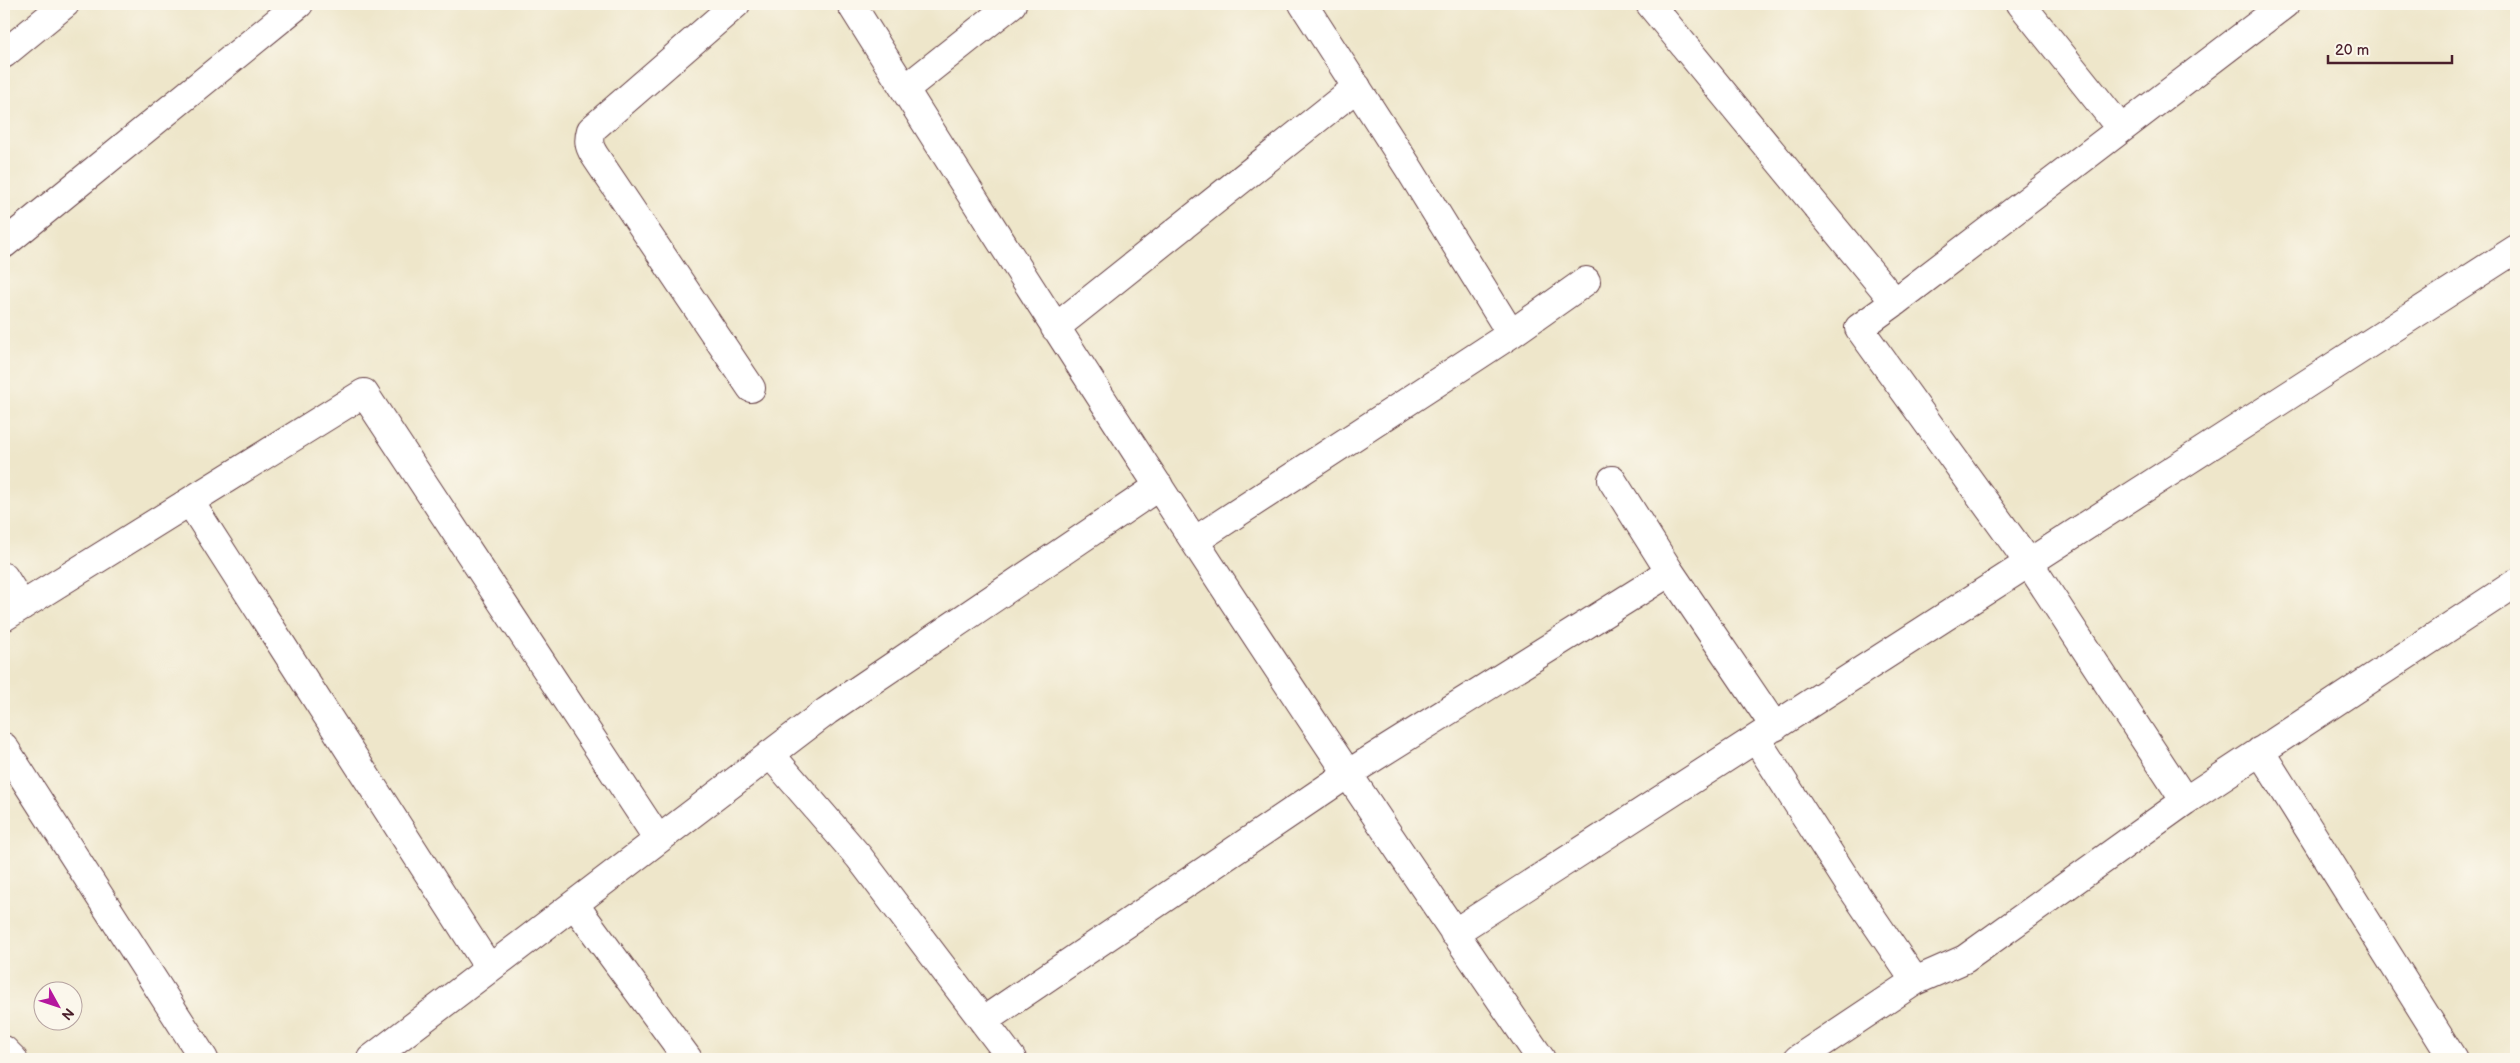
<svg xmlns="http://www.w3.org/2000/svg" width="2520" height="1063" viewBox="0 0 2520 1063" font-family="'Balsamiq Sans',sans-serif">
	<style>
		.lines { fill: none; stroke-linecap: round; stroke-linejoin: round }
		.minor-casing { stroke: #633d43; stroke-width: 30 }
		.tertiary-casing { stroke: #633d43; stroke-width: 30 }
		.minor { stroke: #fff; stroke-width: 28 }
		.tertiary { stroke: #fff; stroke-width: 28 }
	</style>
	<rect width="100%" height="100%" fill="#fbf7ec"/>
	<filter id="ink" filterUnits="userSpaceOnUse"><feTurbulence type="fractalNoise" baseFrequency=".02" numOctaves="2"/><feDisplacementMap in="SourceGraphic" scale="10" xChannelSelector="R" yChannelSelector="G"/><feConvolveMatrix kernelMatrix="1 2 1 2 8 2 1 2 1" color-interpolation-filters="sRGB"/></filter>
	<filter id="wash" filterUnits="userSpaceOnUse"><feTurbulence type="fractalNoise" baseFrequency=".0096" numOctaves="4" result="noise"/><feDisplacementMap in="SourceGraphic" scale="20" xChannelSelector="R" yChannelSelector="G"/><feGaussianBlur stdDeviation="1.12" result="paint"/><feColorMatrix in="noise" values="0 0 0 0 0 0 0 0 0 0 0 0 0 0 0 0 0 1.4 0 .05"/><feComposite in="paint" operator="in"/></filter>
	<g filter="url(#wash)">
		<rect width="100%" height="100%" fill="#eee6ca"/>
	</g>
	<g filter="url(#ink)">
		<g class="lines">
			<g class="minor-casing">
				<path id="minor" d="M736 4 591 130C587 143 590 149 597 159L751 388
					M851 4C1074 360 1303 713 1541 1059
					M1650 4 1895 302 2285 4
					M2021 4 2121 129
					M905 89 1012 4
					M4 244 299 4
					M1895 302 1859 328 2029 563 2185 801
					M1055 328 1357 87
					M1511 334 1586 281
					M1612 480 1670 572 1775 727
					M190 502 489 968
					M1196 540 1511 334 1408 167 1303 4
					M4 577 22 606
					M4 617 364 393 658 839
					M1756 739 1849 884 1915 981
					M4 747 204 1059
					M2260 751 2453 1059
					M770 754 859 857 1012 1059
					M574 904 688 1059
					M1454 933 2516 249
					M983 1021 1349 773 1670 572
					M4 1050 13 1059
					M371 1059 827 711 1159 486
					M1798 1059 1915 981 1965 959 2185 801 2516 583"/>
			</g>
			<g class="tertiary-casing">
				<path id="tertiary" d="M4 54 65 4"/>
			</g>
			<use href="#minor" class="minor"/>
			<use href="#tertiary" class="tertiary"/>
		</g>
	</g>
	<rect width="2520" height="1063" fill="none" stroke="#fbf7ec" stroke-width="20"/>
	<g transform="translate(58 1006) rotate(130)"><circle r="24" fill="#fbf7ec" stroke="#b4a19f"/>
	<path d="M0-4L9 19L0 12L-9 19Z" fill="#b5179e"/>
	<text y="-8" font-size="14" font-weight="bold" text-anchor="middle" fill="#4a1f2b">N</text>
	</g>
	<path d="M2328 55v8h124v-8" fill="none" stroke="#4a1f2b" stroke-width="2.5"/>
	<text x="2335" y="55" font-size="15" fill="#4a1f2b" stroke="#fbf7ec" stroke-width="4" paint-order="stroke">20 m</text>
</svg>
